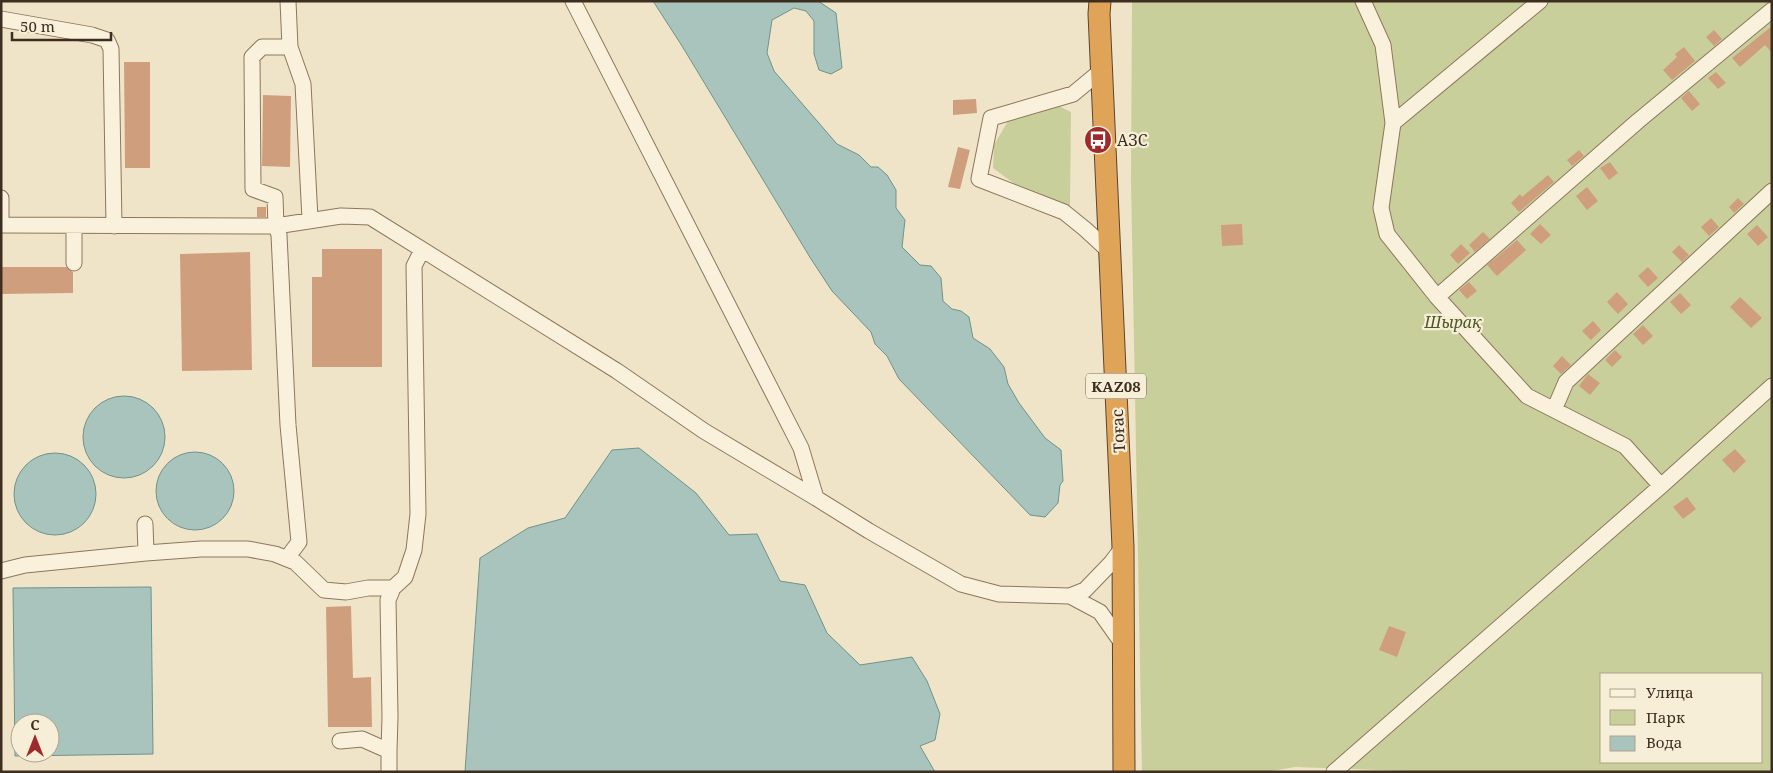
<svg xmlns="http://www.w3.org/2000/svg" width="1773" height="773" viewBox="0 0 1773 773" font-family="'Noto Serif',serif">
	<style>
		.green { fill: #c9cf9b; fill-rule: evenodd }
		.water { fill: #a9c4bc; stroke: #6f938a; fill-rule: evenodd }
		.building { fill: #cf9f7d }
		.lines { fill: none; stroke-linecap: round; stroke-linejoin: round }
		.minor-casing { stroke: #8d765c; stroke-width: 17 }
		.highway-casing { stroke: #5b4430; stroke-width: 23 }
		.minor { stroke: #faf1dc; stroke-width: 15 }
		.highway { stroke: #e0a458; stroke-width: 21 }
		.labels { text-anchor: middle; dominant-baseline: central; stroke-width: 4.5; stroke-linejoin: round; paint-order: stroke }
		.shield { fill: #f7eed8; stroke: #756857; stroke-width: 1 }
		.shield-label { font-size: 15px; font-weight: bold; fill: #3d2e20 }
		.poi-label { font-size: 16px; fill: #3d2e20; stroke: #f7eed8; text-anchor: start }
		.park-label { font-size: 16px; font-style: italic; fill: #4d5a26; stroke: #f7eed8 }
		.street-label { font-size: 16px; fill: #3d2e20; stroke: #f7eed8 }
	</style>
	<rect width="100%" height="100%" fill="#f0e4c8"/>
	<path class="green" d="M1132 1H1772V772H1436L1295 767 1266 772H1142L1131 181ZM1602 674H1762V762H1602Z
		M1045 107H1061L1071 112 1070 206 1028 194 993 168 994 145 1011 116 1034 109 1037 114Z"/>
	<path class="water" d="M653 1H818L836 13 842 68 831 74 819 70 814 54V21L806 11 794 8 772 20 767 53 774 71 837 144 859 155 871 167H878L887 175 896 190V208L905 220 902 247 920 265 931 266 941 278 943 301 952 309 961 311 969 317 973 338 990 349 1004 367 1008 384 1019 403 1045 438 1061 450 1063 481 1060 485 1058 503 1045 517 1030 515 899 379 887 356 875 344 871 332 832 291 811 259 682 46Z
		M83 437a41 41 0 1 1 82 0a41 41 0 1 1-82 0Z
		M639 448 696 493 729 535 757 534 780 581 805 585 827 633 860 665 912 657 927 681 940 714 935 740 920 746 935 772H465L480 558 528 528 565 518 612 450Z
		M156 491a39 39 0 1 1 78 0a39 39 0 1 1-78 0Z
		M14 494a41 41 0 1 1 82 0a41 41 0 1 1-82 0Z
		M151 587 153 754 15 756 13 588ZM20 723H50V753H20Z"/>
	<path class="building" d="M1772 26V53L1765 45 1740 67 1732 58Z
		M1714 30 1722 39 1714 46 1706 37Z
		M1684 47 1695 61 1672 80 1663 70 1677 57 1675 54Z
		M124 62H150V168H125Z
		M1716 72 1726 83 1718 89 1708 78Z
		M1689 91 1700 104 1692 111 1681 98Z
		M263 95 291 96 290 167 262 166Z
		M976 99 977 113 953 115V100Z
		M958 147 970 150 960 189 948 187Z
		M1579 150 1584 156 1572 166 1567 160Z
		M1610 162 1618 173 1609 180 1600 168Z
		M1548 175 1554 182 1519 212 1511 203 1520 194 1522 197Z
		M1587 187 1598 201 1587 210 1576 196Z
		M1738 198 1744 204 1734 213 1729 207Z
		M257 207H266V217H257Z
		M1711 218 1719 227 1709 236 1701 227Z
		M1242 224 1243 245 1222 246 1221 225Z
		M1540 224 1551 235 1541 244 1530 234Z
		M1757 225 1768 237 1758 246 1747 234Z
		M1483 232 1490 239 1475 252 1469 245Z
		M1517 240 1526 250 1497 276 1487 265Z
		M1461 244 1470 253 1458 264 1450 255Z
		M1679 245 1689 255 1682 262 1672 252Z
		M322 249H382V367H312V277H322Z
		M250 252 252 370 182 371 180 254Z
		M1 267H66L73 272V293L1 294Z
		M1648 267 1658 278 1648 287 1638 276Z
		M1469 282 1477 291 1467 299 1459 290Z
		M1617 292 1628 304 1618 314 1607 302Z
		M1680 293 1691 305 1681 314 1670 302Z
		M1740 297 1762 318 1751 328 1730 307Z
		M1593 321 1601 330 1591 340 1582 331Z
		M1643 325 1653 336 1643 345 1633 334Z
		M1615 350 1622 357 1612 367 1605 360Z
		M1562 356 1571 365 1561 374 1553 366Z
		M1588 374 1600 383 1590 395 1579 386Z
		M1735 449 1746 461 1734 473 1722 460Z
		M1687 497 1696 509 1683 519 1673 507Z
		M351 606 353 678 371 677 372 727H328L326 607Z
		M1389 626 1406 632 1397 657 1379 650Z"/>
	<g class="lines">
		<g class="minor-casing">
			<path id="minor" d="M288 1 290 47
				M573 1 801 448 816 498 869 531 961 584 999 594 1070 596 1085 590 1111 563 1123 547
				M1363 1 1383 45 1393 123 1381 208 1387 234 1437 297 1527 396 1625 446 1661 486
				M1 19 92 35 107 40 111 49 114 226
				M1102 70 1073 94 991 118 979 179 1064 212 1085 229 1110 252
				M1393 123 1540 1
				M1 198V225
				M1 225 276 226 341 216 370 217 617 371 704 431 816 498
				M74 226V263
				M1437 297 1638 121 1772 10
				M1554 410 1566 382 1772 191
				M145 524 146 553
				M287 558 299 542 288 425 279 235 276 226 275 197 253 189 252 57 262 47H290L303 84 310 219
				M1 571 25 565 146 553 201 549H248L275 554 295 562 324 590 346 592 368 588H393L405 577 414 550 418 514 414 266 422 250
				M1070 596 1100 612 1124 646
				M340 741 362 739 389 751V772
				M389 751 390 717 388 600 393 588
				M1334 772 1661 486 1772 386"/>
		</g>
		<g class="highway-casing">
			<path id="highway" d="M1100 1 1099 14 1123 547 1124 772"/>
		</g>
		<use href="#minor" class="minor"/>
		<use href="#highway" class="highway"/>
	</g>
	<defs>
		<g id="bus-disc" transform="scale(1.4375)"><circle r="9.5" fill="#9e2a2b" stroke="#f7eed8"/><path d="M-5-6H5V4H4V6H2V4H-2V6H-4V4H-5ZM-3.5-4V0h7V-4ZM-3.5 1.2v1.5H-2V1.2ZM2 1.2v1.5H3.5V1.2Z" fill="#fff"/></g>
	</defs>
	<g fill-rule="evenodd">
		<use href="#bus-disc" x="1098" y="140"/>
	</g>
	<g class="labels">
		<rect class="shield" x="1086" y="373.5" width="60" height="25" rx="4"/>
		<g class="shield-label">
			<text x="1116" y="386">KAZ08</text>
		</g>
		<g class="poi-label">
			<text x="1117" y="140">АЗС</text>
		</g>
		<g class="park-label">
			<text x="1453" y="322">Шырақ</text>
		</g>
		<g class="street-label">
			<text transform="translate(1118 431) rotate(-93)">Тоғас</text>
		</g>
	</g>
	<rect width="1773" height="773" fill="none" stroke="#3d2e20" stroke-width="5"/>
	<rect x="1600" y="673" width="162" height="90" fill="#f7eed8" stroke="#ada18e"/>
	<rect x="1610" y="689" width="25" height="8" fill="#faf1dc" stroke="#ada18e"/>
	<text x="1646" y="698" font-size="15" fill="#3d2e20">Улица</text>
	<rect x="1610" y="710" width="25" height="15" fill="#c9cf9b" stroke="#ada18e"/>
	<text x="1646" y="723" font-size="15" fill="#3d2e20">Парк</text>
	<rect x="1610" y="736" width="25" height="15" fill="#a9c4bc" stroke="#ada18e"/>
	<text x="1646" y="748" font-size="15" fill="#3d2e20">Вода</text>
	<g transform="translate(35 738)"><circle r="24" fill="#f7eed8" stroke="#ada18e"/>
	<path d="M0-4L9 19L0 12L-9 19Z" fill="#9e2a2b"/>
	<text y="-8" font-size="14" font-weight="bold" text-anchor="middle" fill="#3d2e20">С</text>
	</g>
	<path d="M12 32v8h99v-8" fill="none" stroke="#3d2e20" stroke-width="2.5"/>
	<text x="20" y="32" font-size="15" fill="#3d2e20" stroke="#f7eed8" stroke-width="4" paint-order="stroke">50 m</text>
</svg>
